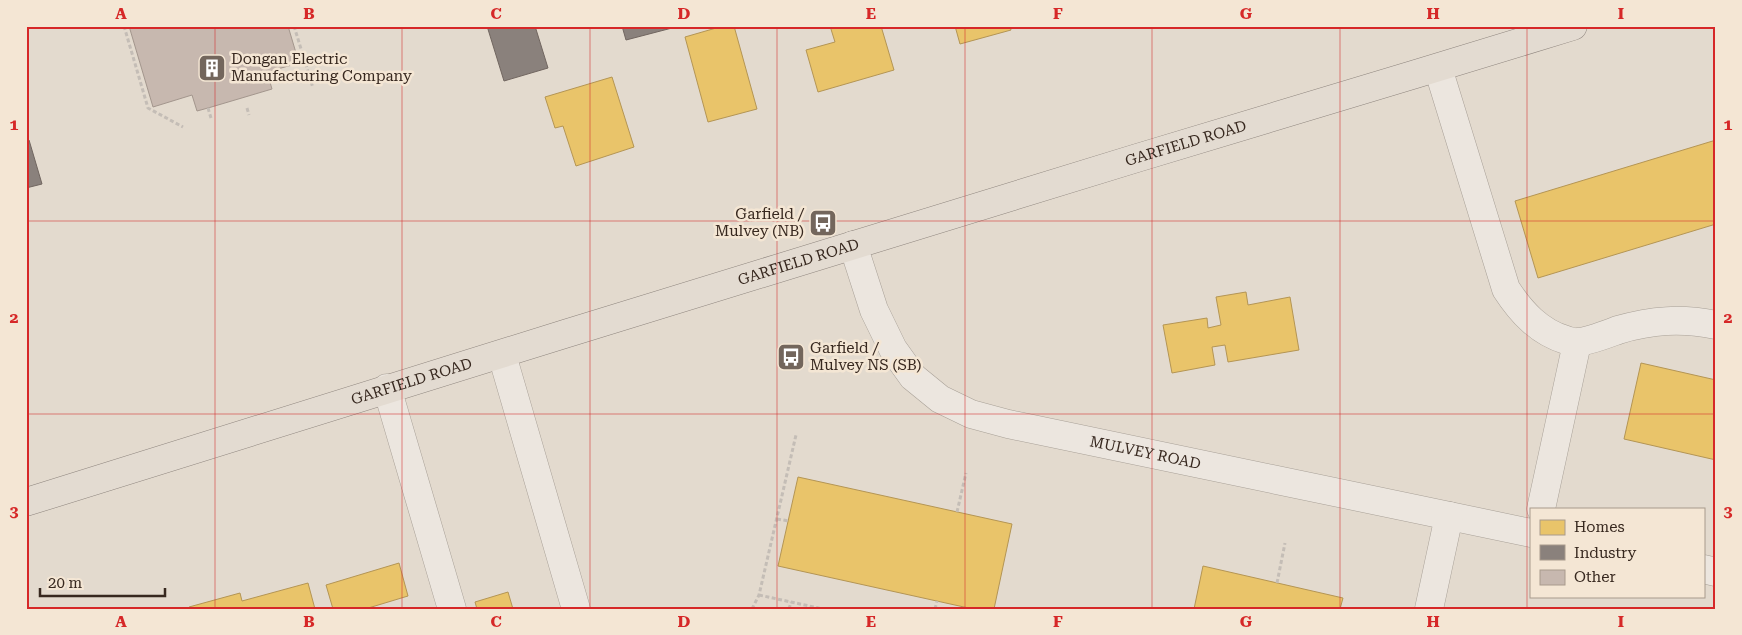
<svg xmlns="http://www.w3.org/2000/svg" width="1742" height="635" viewBox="0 0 1742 635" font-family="'Roboto Serif',serif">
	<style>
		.homes { fill: #e9c46a; stroke: #b49554 }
		.industry { fill: #8a817c; stroke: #716660 }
		.building { fill: #c7b8af; stroke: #a3968d }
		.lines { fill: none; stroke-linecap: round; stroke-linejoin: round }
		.minor-casing { stroke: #a8a097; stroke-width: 29 }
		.major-casing { stroke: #8e857e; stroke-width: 29 }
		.path { stroke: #c4bdb6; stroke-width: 3; stroke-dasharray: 4 2.5; stroke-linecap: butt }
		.minor { stroke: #ece6df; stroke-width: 28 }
		.major { stroke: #e3dbd1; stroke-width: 28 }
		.grid { fill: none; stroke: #d62828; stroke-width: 1; stroke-opacity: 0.55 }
		.labels { text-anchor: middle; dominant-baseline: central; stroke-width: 5; stroke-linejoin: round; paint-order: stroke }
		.poi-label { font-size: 15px; fill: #37281f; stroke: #f4e6d4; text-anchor: start }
		.street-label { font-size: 15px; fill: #37281f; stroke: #f4e6d4 }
		.neatline { fill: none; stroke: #d62828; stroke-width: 2 }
		.grid-label { font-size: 16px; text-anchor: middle; font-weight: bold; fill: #d62828 }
	</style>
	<rect width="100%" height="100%" fill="#e3dace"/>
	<path class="homes" d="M723 26H734L757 109 708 122 685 37Z
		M830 26H881L894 70 818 92 806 50 835 42Z
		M955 26H1010L1011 30 960 44Z
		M612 77 634 147 576 166 563 126 555 128 545 97Z
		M1716 140V224L1538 278 1515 201Z
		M1246 292 1248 305 1290 297 1299 350 1228 362 1225 345 1212 347 1215 365 1172 373 1163 325 1207 318 1208 328 1221 325 1216 297Z
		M1641 363 1716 380V460L1624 439Z
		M798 477 1012 524 994 609H973L778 566Z
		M399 563 408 596 365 609H333L326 585Z
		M1203 566 1343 598 1340 609H1194Z
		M308 583 315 609H190L189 607 240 593 242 601Z
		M508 592 513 609H477L475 602Z"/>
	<path class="industry" d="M487 26H535L548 68 504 81Z
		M622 26H672V28L626 40Z
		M29 140 42 184 26 188V141Z"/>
	<path class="building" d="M129 26H288L299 63 267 72 272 89 208 108 197 111 192 95 153 107Z"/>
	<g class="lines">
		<g class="minor-casing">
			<g id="minor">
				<path d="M1438 68 1506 289C1521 312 1539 332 1566 340 1570 341 1574 343 1577 342 1587 342 1607 334 1618 330 1652 320 1681 318 1716 325"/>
				<path id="s1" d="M853 245 874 310 893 349 913 377 940 399 971 414 1008 424 1531 533"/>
				<path d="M502 355 576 609"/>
				<path d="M387 388 452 609"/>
				<path d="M1541 509 1577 343"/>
				<path d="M1703 569 1716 572"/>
				<path d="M1429 609 1449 516"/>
			</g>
		</g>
		<g class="major-casing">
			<g id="major">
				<path id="s2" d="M26 502C396 385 766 272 1137 158 1282 114 1428 71 1573 26"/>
			</g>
		</g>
		<path class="path" d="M124 26 148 108 183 127
			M294 26 313 88
			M208 108 211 118
			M247 108 249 115
			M957 512 966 473
			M777 519 789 521
			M1277 583 1285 543
			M759 595 823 609
			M752 609 759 595 796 435
			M789 609 791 602
			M935 609 937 601"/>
		<use href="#minor" class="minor"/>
		<use href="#major" class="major"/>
	</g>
	<path class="grid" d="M215 26V609M402 26V609M590 26V609M777 26V609M965 26V609M1152 26V609M1340 26V609M1527 26V609M26 221H1716M26 414H1716"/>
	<defs>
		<g id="building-square" transform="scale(1.4375)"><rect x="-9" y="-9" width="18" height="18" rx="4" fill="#73665c" stroke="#f4e6d4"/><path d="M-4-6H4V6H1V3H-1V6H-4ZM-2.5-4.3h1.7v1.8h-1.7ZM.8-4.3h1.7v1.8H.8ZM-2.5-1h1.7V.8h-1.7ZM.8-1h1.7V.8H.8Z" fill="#fff"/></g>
		<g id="bus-square" transform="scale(1.4375)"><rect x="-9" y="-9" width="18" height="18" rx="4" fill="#73665c" stroke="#f4e6d4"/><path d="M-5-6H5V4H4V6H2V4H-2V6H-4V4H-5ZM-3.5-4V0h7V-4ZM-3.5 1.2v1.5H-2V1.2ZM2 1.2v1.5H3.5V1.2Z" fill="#fff"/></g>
	</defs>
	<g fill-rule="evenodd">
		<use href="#building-square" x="212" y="68"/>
		<use href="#bus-square" x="823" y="223"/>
		<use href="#bus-square" x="791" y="357"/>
	</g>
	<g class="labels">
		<g class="poi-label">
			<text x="231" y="59">Dongan Electric<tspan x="231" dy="17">Manufacturing Company</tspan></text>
			<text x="804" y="214" text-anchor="end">Garfield /<tspan x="804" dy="17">Mulvey (NB)</tspan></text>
			<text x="810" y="348">Garfield /<tspan x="810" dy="17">Mulvey NS (SB)</tspan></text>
		</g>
		<g class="street-label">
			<text stroke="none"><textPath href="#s2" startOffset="1214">GARFIELD ROAD</textPath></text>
			<text stroke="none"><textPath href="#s2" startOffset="809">GARFIELD ROAD</textPath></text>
			<text stroke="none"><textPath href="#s2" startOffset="404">GARFIELD ROAD</textPath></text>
			<text stroke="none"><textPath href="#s1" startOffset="394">MULVEY ROAD</textPath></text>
		</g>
	</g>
	<rect width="1742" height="635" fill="none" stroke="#f4e6d4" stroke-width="55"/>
	<rect x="1530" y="508" width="175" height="90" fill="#f4e6d4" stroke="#a89a8c"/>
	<rect x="1540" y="520" width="25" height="15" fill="#e9c46a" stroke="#a89a8c"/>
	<text x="1574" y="532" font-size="15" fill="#37281f">Homes</text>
	<rect x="1540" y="545" width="25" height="15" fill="#8a817c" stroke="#a89a8c"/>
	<text x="1574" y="558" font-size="15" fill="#37281f">Industry</text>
	<rect x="1540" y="570" width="25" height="15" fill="#c7b8af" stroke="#a89a8c"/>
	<text x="1574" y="582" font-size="15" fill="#37281f">Other</text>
	<path d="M40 588v8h125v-8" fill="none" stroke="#37281f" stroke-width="2.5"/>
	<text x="48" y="588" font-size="15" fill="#37281f" stroke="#f4e6d4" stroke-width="4" paint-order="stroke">20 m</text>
	<rect x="28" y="28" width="1686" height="580" class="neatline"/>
	<g class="grid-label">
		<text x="121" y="19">A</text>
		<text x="309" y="19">B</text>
		<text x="496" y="19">C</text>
		<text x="684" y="19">D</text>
		<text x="871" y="19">E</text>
		<text x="1058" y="19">F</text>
		<text x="1246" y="19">G</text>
		<text x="1433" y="19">H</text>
		<text x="1621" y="19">I</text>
		<text x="14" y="130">1</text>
		<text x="1728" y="130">1</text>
		<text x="14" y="323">2</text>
		<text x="1728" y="323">2</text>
		<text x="14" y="517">3</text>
		<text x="1728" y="517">3</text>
		<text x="121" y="627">A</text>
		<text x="309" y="627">B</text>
		<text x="496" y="627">C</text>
		<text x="684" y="627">D</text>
		<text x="871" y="627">E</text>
		<text x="1058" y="627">F</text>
		<text x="1246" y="627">G</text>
		<text x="1433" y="627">H</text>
		<text x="1621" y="627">I</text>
	</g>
</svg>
